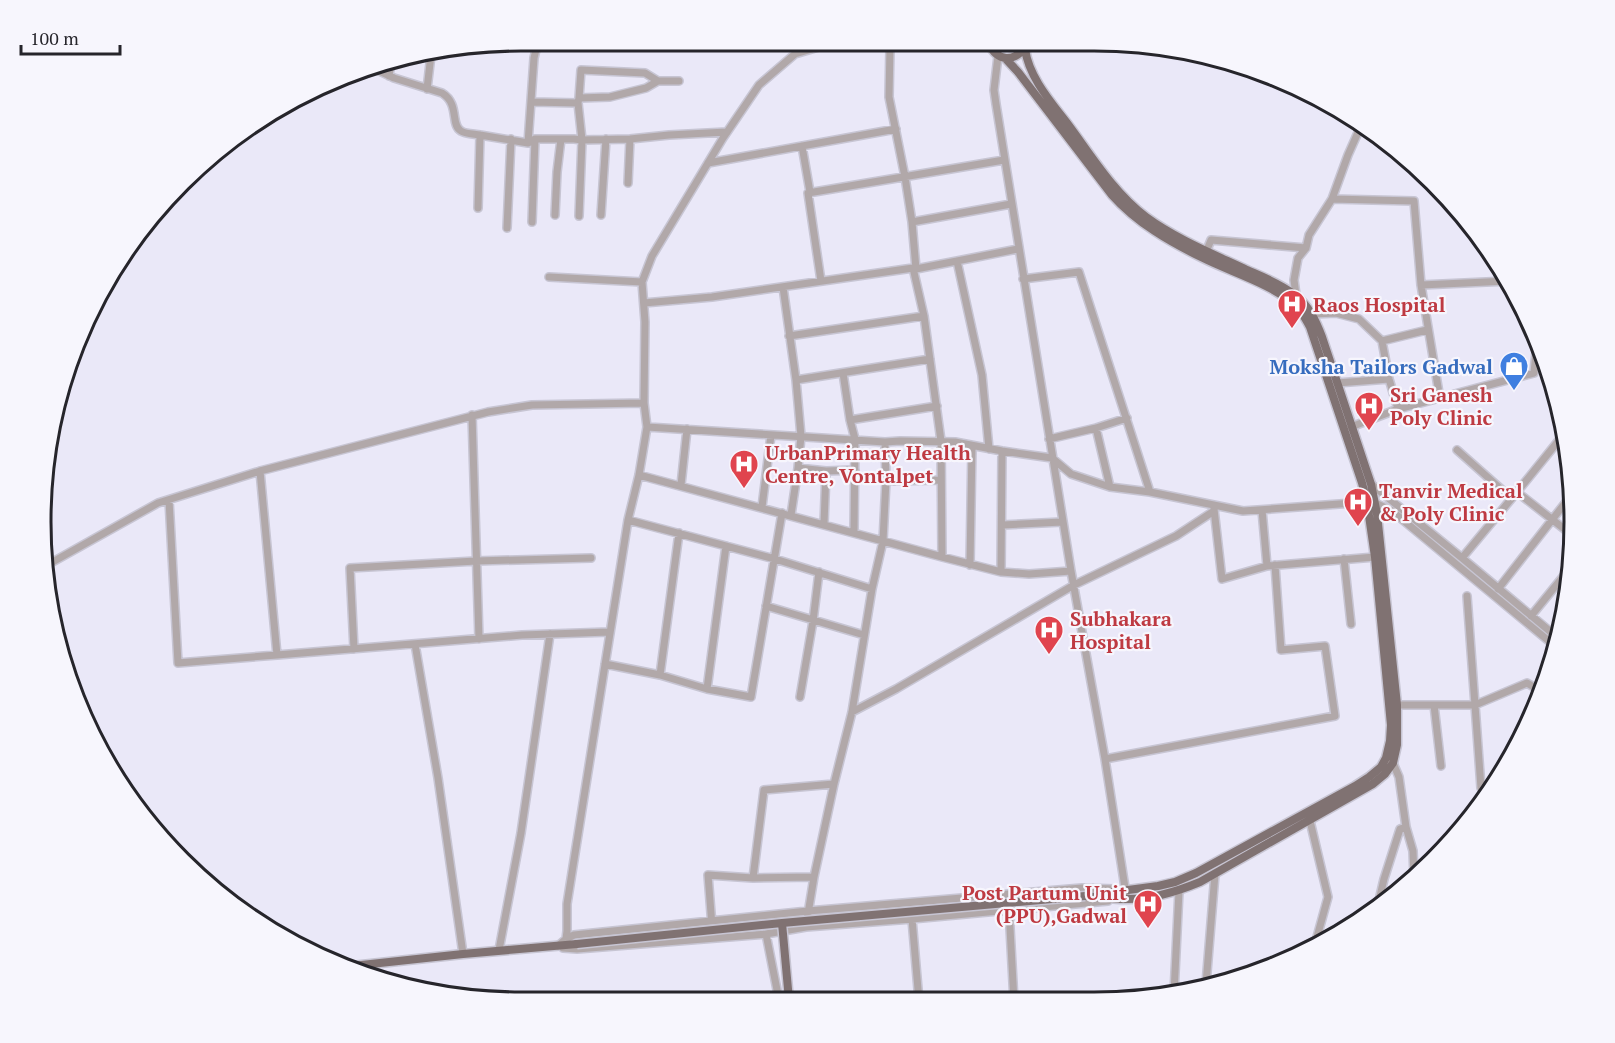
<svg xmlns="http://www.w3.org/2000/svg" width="1615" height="1043" viewBox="0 0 1615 1043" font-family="'PT Serif',serif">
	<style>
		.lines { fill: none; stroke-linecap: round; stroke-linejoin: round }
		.minor-casing { stroke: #c7c5d3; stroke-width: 10 }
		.major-casing { stroke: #c7c5d3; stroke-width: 11 }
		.minor { stroke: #b1a8a9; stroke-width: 7 }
		.major { stroke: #807272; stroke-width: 8 }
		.major-bridge-casing { stroke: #c7c5d3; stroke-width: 11; stroke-linecap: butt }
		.major-bridge { stroke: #807272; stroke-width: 8 }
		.labels { text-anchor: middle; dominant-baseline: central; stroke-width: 4.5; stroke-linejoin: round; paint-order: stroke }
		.health-label { font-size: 20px; font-weight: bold; fill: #be3a42; stroke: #f7f6fd; text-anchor: start }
		.shop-label { font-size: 20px; font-weight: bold; fill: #366cbe; stroke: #f7f6fd; text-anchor: end }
		.rim { fill: none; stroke: #26252b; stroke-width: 3 }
	</style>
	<rect width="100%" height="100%" fill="#eae8f8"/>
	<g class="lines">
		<g class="minor-casing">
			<path id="minor" d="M839 43 884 45 890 47 910 43
				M890 47 889 97 905 177 912 222 916 269
				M369 66 394 78 442 93C460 104 450 125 461 131 465 134 475 134 480 135
				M389 76 391 62
				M427 89 431 55
				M579 98 581 70 645 73 658 81
				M532 102 578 103 582 140 579 216
				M578 103 579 98 610 97 646 88 658 81H679
				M528 143 534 58 538 41
				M802 146 810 192
				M708 163 896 129
				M628 183 630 139
				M1332 199 1414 201 1421 285
				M478 208 480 135 528 143 535 139H574L582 140 630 139 669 135 727 132
				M555 215 557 172 561 139
				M601 215 606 139
				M532 222 535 139
				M912 222 1011 204
				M507 228 511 139
				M1206 252 1211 240 1306 248
				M957 261 982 375 989 449
				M913 268 924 316 941 441 942 557
				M549 277 642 282
				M1023 279 1079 272 1150 492
				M821 281 808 193 1004 160
				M783 287 796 380 930 359
				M1296 295 1294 280 1298 258 1306 248 1309 235 1332 199 1348 155 1360 128
				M644 303 712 297 913 268 916 269 1018 249
				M1313 314 1336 313 1359 319 1382 341
				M789 336 924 316
				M843 373 850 420 855 439 854 532
				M1337 383 1389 379
				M1440 399 1421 285 1508 281
				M644 403 645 322 642 282 652 256 723 138 759 85 795 54 832 43
				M1398 409 1389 379 1382 341 1427 330
				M472 415 479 639
				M850 420 937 406
				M647 427 885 442 900 441 955 442 1002 451 1052 458 1071 474 1110 487 1150 492 1243 511 1367 502 1375 503 1392 511 1556 647
				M1351 427 1398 409 1534 373 1537 342
				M1096 428 1110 487
				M1564 434 1517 492 1572 535
				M1049 439 1096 428 1127 418
				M885 442 886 480 883 541 942 557 1001 572 1029 574 1071 571 996 104 994 90 998 56
				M1457 450 1510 497 1514 494
				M798 468 826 471 855 470
				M260 471 277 655 522 635 609 632
				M639 475 883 541 872 589 852 712 834 784 814 877 806 926
				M885 481 941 480
				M1371 484 1462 558 1558 638
				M681 485 687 429
				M169 500 178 663 277 655
				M762 507 771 435
				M1214 509 1222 579 1267 566 1375 557
				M1262 510 1267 566
				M791 515 798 468 801 436 796 380
				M628 520 775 559 872 589
				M824 524 826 471
				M1002 525 1062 522
				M1462 558 1517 492
				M1344 559 1351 624
				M49 564 158 503 260 471 488 412 532 405 644 403 647 427 639 475 628 520 567 904V931L566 939 558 946
				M970 565 972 446
				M1071 571 1105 759 1126 894
				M1001 572 1002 451
				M1498 589 1573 493
				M766 606 864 635
				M1531 616 1571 567
				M415 644 438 778 463 954
				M354 649 350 568 476 561 591 558
				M605 664 660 675 707 689 751 697 782 513
				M660 675 679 533
				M707 689 726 546
				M800 697 813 621 819 572
				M1397 705H1475L1467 596
				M1434 705 1441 766
				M852 712 896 689 1074 585 1176 536 1214 511
				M1105 759 1335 716 1325 646 1281 650 1275 565
				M1390 761 1393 763 1399 777 1406 827 1413 851 1414 877
				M1481 788 1475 705 1527 683 1542 692
				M1310 821 1328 897 1314 948
				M753 878 764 790 834 784
				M1377 909 1384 879 1400 829 1406 827
				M1009 910 1014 1001
				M912 919 919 1001
				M712 926 708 875 753 878 814 877
				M766 934 779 1000
				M566 939 574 935 808 911 1082 888 1115 889
				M563 948 577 949 766 934 806 927 912 919 1108 901
				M499 950 521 833 550 634
				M1212 987 1206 984 1215 874
				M1174 993 1179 891"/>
		</g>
		<g class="major-casing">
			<path id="major" d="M989 44C997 61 1014 63 1025 47
				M1025 49C1029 77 1050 101 1067 123 1091 155 1113 192 1146 217 1176 239 1213 254 1247 270 1263 277 1281 284 1295 295 1309 306 1316 321 1322 337L1371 484 1377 514 1397 705V745L1393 763 1385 774 1373 784 1200 882C1176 892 1150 900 1124 899 1111 899 1098 897 1085 896
				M1005 58 1018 72 1112 195C1137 223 1170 242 1203 258 1233 273 1273 284 1297 307 1303 313 1306 320 1310 327L1362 483 1367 502 1375 557 1391 725 1390 741 1386 758 1381 767 1369 777 1355 786 1196 873 1175 882 1158 886 1098 894
				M343 967 463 954 577 944"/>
		</g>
		<use href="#minor" class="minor"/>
		<use href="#major" class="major"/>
		<g class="major-bridge-casing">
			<path id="major-bridge" d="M782 923 789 1000
				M577 944 782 923 1085 896"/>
		</g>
		<use href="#major-bridge" class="major-bridge"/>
	</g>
	<defs>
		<g id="hospital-pin" transform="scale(1.5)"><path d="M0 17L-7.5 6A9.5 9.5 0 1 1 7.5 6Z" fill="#e0444e" stroke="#f7f6fd"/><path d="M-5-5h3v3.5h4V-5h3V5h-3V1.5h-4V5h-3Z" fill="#fff"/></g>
		<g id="shop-pin" transform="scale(1.5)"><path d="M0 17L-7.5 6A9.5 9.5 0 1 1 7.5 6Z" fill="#3f7fe0" stroke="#f7f6fd"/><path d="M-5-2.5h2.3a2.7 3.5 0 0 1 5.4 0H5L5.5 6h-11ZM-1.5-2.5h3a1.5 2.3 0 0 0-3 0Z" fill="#fff"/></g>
	</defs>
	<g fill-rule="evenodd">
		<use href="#hospital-pin" x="1292" y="304"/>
		<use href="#shop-pin" x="1514" y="366"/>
		<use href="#hospital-pin" x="1369" y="406"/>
		<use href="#hospital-pin" x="744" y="464"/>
		<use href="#hospital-pin" x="1358" y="502"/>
		<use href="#hospital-pin" x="1049" y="630"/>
		<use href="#hospital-pin" x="1148" y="904"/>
	</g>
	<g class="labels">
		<g class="health-label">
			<text x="1313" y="304">Raos Hospital</text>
			<text x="1390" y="394">Sri Ganesh<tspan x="1390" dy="23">Poly Clinic</tspan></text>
			<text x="765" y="452">UrbanPrimary Health<tspan x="765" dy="23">Centre, Vontalpet</tspan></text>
			<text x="1379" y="490">Tanvir Medical<tspan x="1379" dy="23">&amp; Poly Clinic</tspan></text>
			<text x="1070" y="618">Subhakara<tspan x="1070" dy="23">Hospital</tspan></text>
			<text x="1127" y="892" text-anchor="end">Post Partum Unit<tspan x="1127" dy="23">(PPU),Gadwal</tspan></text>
		</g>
		<g class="shop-label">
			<text x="1493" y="366">Moksha Tailors Gadwal</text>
		</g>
	</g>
	<path d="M0 0H1615V1043H0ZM521 51H1094A470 470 0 0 1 1564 521V522A470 470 0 0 1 1094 992H521A470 470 0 0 1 51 522V521A470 470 0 0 1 521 51Z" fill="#f7f6fd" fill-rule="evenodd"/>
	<path class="rim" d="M521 51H1094A470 470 0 0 1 1564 521V522A470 470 0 0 1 1094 992H521A470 470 0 0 1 51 522V521A470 470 0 0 1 521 51Z"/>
	<path d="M21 45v9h99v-9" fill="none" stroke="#26252b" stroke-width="3"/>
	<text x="30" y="45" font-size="18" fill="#26252b" stroke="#f7f6fd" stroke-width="4.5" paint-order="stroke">100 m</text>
</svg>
